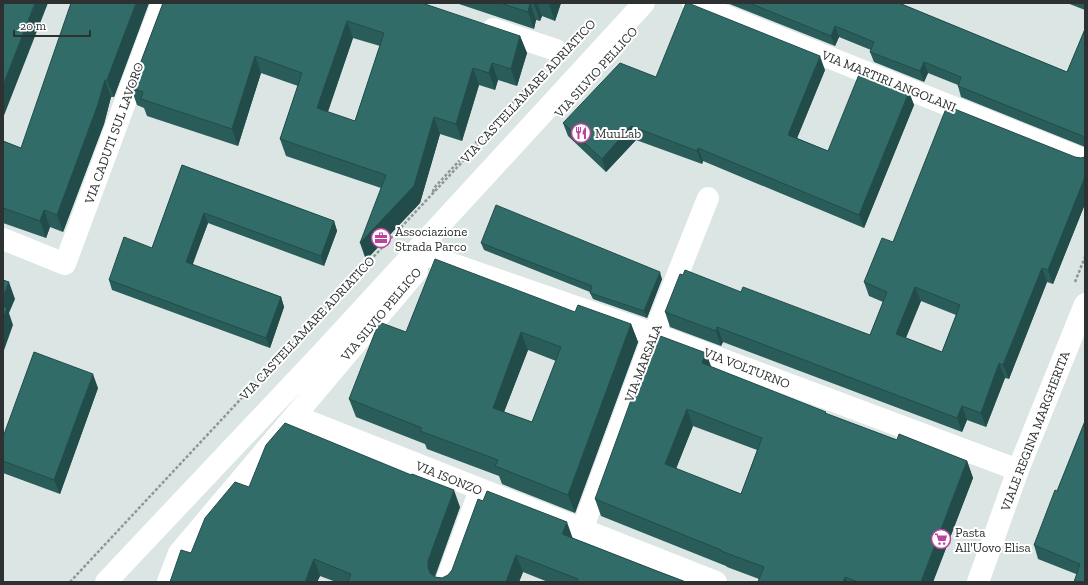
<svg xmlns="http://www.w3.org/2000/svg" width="1088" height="585" viewBox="0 0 1088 585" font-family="'Zilla Slab',serif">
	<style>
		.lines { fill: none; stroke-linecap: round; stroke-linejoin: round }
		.path { stroke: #8f9796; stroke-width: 2.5; stroke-dasharray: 3 2; stroke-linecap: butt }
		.minor { stroke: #fff; stroke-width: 22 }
		.wall { fill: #2a5d59; fill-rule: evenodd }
		.shaded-wall { fill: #224c49 }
		.building { fill: #316c68; stroke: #224c49; fill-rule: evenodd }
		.labels { text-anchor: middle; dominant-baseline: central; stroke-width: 4; stroke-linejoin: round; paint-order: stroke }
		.street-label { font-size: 13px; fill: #2d3131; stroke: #fff }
		.poi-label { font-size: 13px; fill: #2d3131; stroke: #fff; text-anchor: start }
	</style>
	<rect width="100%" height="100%" fill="#dae5e4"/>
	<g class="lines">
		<path class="path" d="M433 192 434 188 542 71
			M1075 282 1085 257
			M70 582 491 131"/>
		<path class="minor" d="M693 3 1085 160
			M493 29 556 50
			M3 239 65 264 162 3
			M429 256 654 334 1018 470
			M295 416 716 582
			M582 530 654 334 708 198
			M106 582 324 351 644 3
			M168 582 179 553 417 271
			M446 582 480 490
			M978 582 1018 470 1085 304"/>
	</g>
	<path class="wall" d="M149 3 114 97H111L104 124 63 232 50 227 46 238 3 223V141L21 148Z
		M163 3 520 36 527 53 517 86 498 80 495 90 479 85 462 141 440 134 420 203 366 260 381 188 286 156 280 139 298 86 261 73 238 146 147 116 144 108 137 105 131 88ZM353 38 380 46 355 121 328 112Z
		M456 3H561L555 21 542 16 540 21 536 20 534 29Z
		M727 3H899L1067 72 1085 29V147L961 97 958 86V85L928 73 924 82 874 62 870 52 871 50 839 37 835 46Z
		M1067 3H1085V10Z
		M825 70 797 138 828 151 909 92 914 105 864 228 703 161 702 164 636 140 606 172 568 136 563 123 656 77Z
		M1075 157 1081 158 1085 157V204L1053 284 1047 282 1009 379 1005 378 986 427 967 420 962 432 723 342 721 346 670 327 665 312 741 292 870 335 883 302 869 296 864 282 893 242ZM921 301 956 315 942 352 906 338Z
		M182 165 334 221 337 231 324 266 208 223 192 264 281 297 284 307 270 348 112 290 109 280 152 248Z
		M481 243 662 279 647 318 593 299 590 293V292L484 250Z
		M575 312 631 324 638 342 575 513 502 484 499 476 427 449 425 444 356 417 349 399 406 332ZM528 350 556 361 532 422 504 412Z
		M706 353 711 367 827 414 897 440 967 461 973 478 933 582H758L759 579 727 567 726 566 601 516 595 499ZM693 426 757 450 741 494 676 469Z
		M98 388 60 494 3 473V461Z
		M1085 421V582L1076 574 1038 559 1034 545 1057 491Z
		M249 487 460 507 435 577 442 578 572 538 657 571 686 582H548L523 572 519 582H336L320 576 317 582H170L191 553Z"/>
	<path class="shaded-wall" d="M35 3H48L3 118V85Z
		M136 3H149L114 97 107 80Z
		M530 3 536 20 534 29 528 12Z
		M534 3H537L542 16 540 21 534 4Z
		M549 3H561L555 21 549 4Z
		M347 21 353 38 323 125 317 108Z
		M835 26 839 37 835 46 831 36Z
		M520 36 527 53 517 86 511 69Z
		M255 56 261 73 238 146 232 129Z
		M820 56 825 70 793 148 788 135Z
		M924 62 928 73 924 82 920 71Z
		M492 63 498 80 495 90 489 73Z
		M473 68 479 85 462 141 456 124Z
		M105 80 111 97 104 124 63 232 57 215Z
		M909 92 914 105 864 228 859 215Z
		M434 117 440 134 420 203 366 260 360 243Z
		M631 126 636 140 606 172 602 159Z
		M698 148 703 161 702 164 697 151Z
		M1085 177V204L1053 284 1048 270Z
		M44 210 50 227 46 238 40 221Z
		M204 213 208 223 190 272 186 262Z
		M334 221 337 231 324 266 321 256Z
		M1042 268 1047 282 1009 379 1003 365Z
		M660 272 662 279 647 318 644 311Z
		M9 282 15 299 9 313 13 325 3 353V296Z
		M915 287 921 301 901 349 896 334Z
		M281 297 284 307 270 348 266 338Z
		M631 324 638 342 575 513 568 495Z
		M717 327 723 342 721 346 716 331Z
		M521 332 528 350 499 425 493 408Z
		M706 353 712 369 702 363Z
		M999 363 1005 378 986 427 981 413Z
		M93 374 98 388 60 494 54 480Z
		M962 406 967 420 962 432 957 418Z
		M687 409 693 426 671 481 665 464Z
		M967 461 973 478 933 582H921Z
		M454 490 460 507 434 578V582L428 567V561Z
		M567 522 573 539 562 534Z
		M516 555 523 572 519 582H506Z
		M314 559 320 576 317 582H305Z
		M845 577 847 582H843Z"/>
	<path class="building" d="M3 3H35L3 85Z
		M71 3H136L107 80H105L97 107 57 215 44 210 40 221 3 208V141L21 148Z
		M163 3H422L520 36 511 69 492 63 489 73 473 68 456 124 434 117 414 186 360 243 386 175 280 139 302 73 255 56 232 129 141 99 143 92 131 88ZM347 21 384 33 355 121 317 108Z
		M500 3H530L528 12Z
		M686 3H688L820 56 788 135 828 151 860 72 909 92 859 215 698 148 697 151 631 126 602 159 563 123 620 63 656 77Z
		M749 3H899L1067 72 1085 29V137L958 86 961 77 924 62 920 71 870 52 874 42 835 26 831 36Z
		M947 106 1075 157 1081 158 1085 157V177L1048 270 1042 268 1003 365 999 363 981 413 962 406 957 418 717 327 716 331 665 312 680 274 683 275 685 270 741 292 743 287 870 335 887 292 864 282 882 238 893 242ZM915 287 960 305 942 352 896 334Z
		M182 165 334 221 321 256 204 213 186 262 281 297 266 338 109 280 124 237 152 248Z
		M496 205 660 272 644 311 590 293 592 286 481 243Z
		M435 259 575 312 578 305 631 324 568 495 495 466 498 460 420 431 422 428 349 399 379 322 406 332ZM521 332 561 347 532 422 493 408Z
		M3 280 9 282 3 296Z
		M3 306 7 308 3 319Z
		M655 334 706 353 702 363 826 412 825 413 897 440 899 434 967 461 921 582H858L845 577 843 582H758L764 567 721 551V550L595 499ZM687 409 762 438 741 494 665 464Z
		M34 352 93 374 54 480 3 461V437Z
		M1085 421V582H1074L1080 564 1034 545 1055 490 1057 491Z
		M285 423 411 475 412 474 454 490 428 561V567L430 573 435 577 442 578 448 575 452 570 478 499 483 501 487 491 567 522 562 534 657 571 686 582H577L578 579 516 555 506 582H348L351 574 314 559 305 582H170L181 550 191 553 205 518 235 482 249 487 266 445Z"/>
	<defs>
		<g id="restaurant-ring" transform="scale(1)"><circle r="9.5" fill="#fff" stroke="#bb459c" stroke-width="1.5"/><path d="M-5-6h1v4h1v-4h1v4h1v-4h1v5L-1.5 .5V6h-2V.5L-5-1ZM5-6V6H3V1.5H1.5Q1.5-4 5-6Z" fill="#bb459c"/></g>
		<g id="office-ring" transform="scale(1)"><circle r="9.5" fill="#fff" stroke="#bb459c" stroke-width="1.5"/><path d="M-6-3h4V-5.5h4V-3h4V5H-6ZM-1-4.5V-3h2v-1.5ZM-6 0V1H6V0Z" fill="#bb459c"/></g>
		<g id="supermarket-ring" transform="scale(1)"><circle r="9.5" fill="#fff" stroke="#bb459c" stroke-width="1.5"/><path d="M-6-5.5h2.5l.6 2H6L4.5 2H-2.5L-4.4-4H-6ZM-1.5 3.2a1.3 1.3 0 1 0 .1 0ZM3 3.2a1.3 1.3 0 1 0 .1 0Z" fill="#bb459c"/></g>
	</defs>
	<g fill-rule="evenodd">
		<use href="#restaurant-ring" x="581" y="133"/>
		<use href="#office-ring" x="381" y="238"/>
		<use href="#supermarket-ring" x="941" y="539"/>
	</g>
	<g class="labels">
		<g class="street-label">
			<text transform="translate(596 72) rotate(-48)">VIA SILVIO PELLICO</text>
			<text transform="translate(889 81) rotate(22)">VIA MARTIRI ANGOLANI</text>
			<text transform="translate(528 91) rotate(-47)">VIA CASTELLAMARE ADRIATICO</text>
			<text transform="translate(114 133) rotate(-70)">VIA CADUTI SUL LAVORO</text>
			<text transform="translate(381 314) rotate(-50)">VIA SILVIO PELLICO</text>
			<text transform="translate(307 328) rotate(-47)">VIA CASTELLAMARE ADRIATICO</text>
			<text transform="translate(643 363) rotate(-69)">VIA MARSALA</text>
			<text transform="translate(747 368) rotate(21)">VIA VOLTURNO</text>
			<text transform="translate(1035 431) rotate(-69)">VIALE REGINA MARGHERITA</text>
			<text transform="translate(449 478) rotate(22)">VIA ISONZO</text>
		</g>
		<g class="poi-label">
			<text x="595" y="133">MuuLab</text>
			<text x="395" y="231">Associazione<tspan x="395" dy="15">Strada Parco</tspan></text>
			<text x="955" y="532">Pasta<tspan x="955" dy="15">All'Uovo Elisa</tspan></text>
		</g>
	</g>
	<rect width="1088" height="585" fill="none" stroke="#2d3131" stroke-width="8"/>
	<path d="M14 30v6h76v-6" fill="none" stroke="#2d3131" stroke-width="2"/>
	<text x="20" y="30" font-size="12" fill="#2d3131" stroke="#ffffff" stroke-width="3" paint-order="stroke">20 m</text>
</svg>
